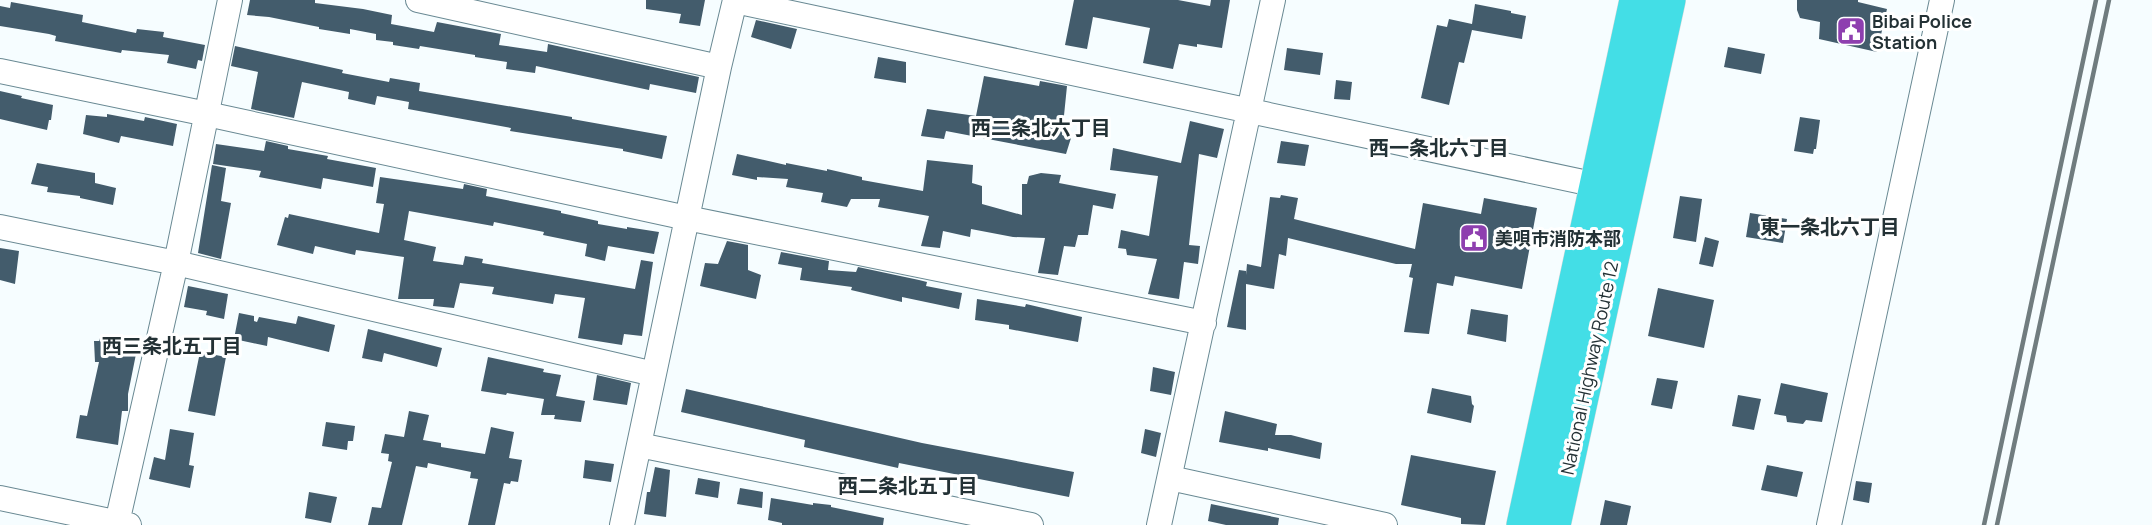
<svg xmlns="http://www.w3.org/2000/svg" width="2152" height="525" viewBox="0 0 2152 525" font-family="Manrope,'Noto Sans JP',sans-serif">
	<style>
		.building { fill: #435c6c }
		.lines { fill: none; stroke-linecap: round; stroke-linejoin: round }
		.minor-casing { stroke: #698993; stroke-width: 26 }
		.highway-casing { stroke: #d7dadb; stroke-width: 34 }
		.minor { stroke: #fff; stroke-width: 24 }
		.highway { stroke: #43dee6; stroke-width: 33 }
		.rail { stroke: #707c7f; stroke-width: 4.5 }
		.labels { text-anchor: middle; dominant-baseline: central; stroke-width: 6; stroke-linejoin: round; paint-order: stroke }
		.poi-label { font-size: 18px; font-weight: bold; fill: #233135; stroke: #fff; text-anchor: start }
		.street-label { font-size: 18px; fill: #233135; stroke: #fff }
		.neighbourhood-label { font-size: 20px; font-weight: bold; fill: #233135; stroke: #fff }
	</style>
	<rect width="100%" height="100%" fill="#f6fdff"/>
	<path class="building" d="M250 0H315V3L363 9 392 15 391 24 434 32 437 22 501 34 499 45 547 52 548 44 699 77 696 93 650 84 649 90 536 66 535 73 506 69 507 62 475 57V55L420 46 419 49 393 45V42L376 40V34L350 29V34L319 29V27L269 17 247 15Z
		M646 0H705L700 26 679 23 681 14 646 9Z
		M1074 0H1178L1210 6 1211 0H1230L1222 48 1197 44V47L1179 44 1173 69 1143 63 1150 28 1093 17 1087 49 1065 45Z
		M1797 0H1858V2L1887 9 1877 52 1819 39 1820 22 1800 18 1797 10Z
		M11 2 83 15 82 22 136 33 137 29 164 32 163 37 205 45 202 61 198 60 196 69 167 63 169 55 122 50 121 53 55 41 56 36 49 34 0 26V6L10 8Z
		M1475 4 1511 11V13L1526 16 1522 39 1472 30 1464 63 1459 62 1449 105 1421 98 1437 25 1447 27 1449 19 1472 24Z
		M756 20 797 29 791 49 751 37Z
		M235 46 343 70 342 73 389 82 390 78 420 83 419 91 572 117V119L667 136 662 159 623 151V149L510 131 511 128 408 109 409 102 377 96 375 105 348 99 349 92 302 82 294 118 251 109 258 72 231 66Z
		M1728 47 1765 54 1761 74 1724 67Z
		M1287 48 1323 53 1320 75 1284 70Z
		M878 57 906 62V83L874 78Z
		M984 76 1039 86 1040 81 1067 86 1062 135 1071 138 1066 154 946 131 944 139 921 136 927 109 976 116Z
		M1336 80 1352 82 1350 100 1334 99Z
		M0 91 22 96 21 98 53 105 51 120H49L47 130 0 119Z
		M107 114 144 121 145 117 177 124 173 146 121 136 119 143 83 134 86 115 107 117Z
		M1800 117 1820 120 1816 149H1814L1813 154 1794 151Z
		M1190 121 1224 129 1217 158 1199 154 1189 245 1200 246 1198 264 1184 262 1179 299 1148 294 1157 259 1127 255 1126 249 1118 248 1121 230 1149 236 1158 176 1110 170 1113 148 1181 163Z
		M266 141 288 146V149L328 156 327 159 376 168 373 187 323 178 321 189 259 177 261 171 213 164 216 144 264 151Z
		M1281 141 1309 145 1305 166 1277 163Z
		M737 154 786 165V163L827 171V169L862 177V180L923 191 927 160 973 165 972 183 982 186V204L1022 215V184H1027L1029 176 1041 173 1061 175 1059 183 1116 194 1113 209 1093 205 1088 235H1078L1075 247 1064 246 1058 275 1038 273 1045 238 1013 237 971 229 970 237 943 231 940 248 921 246 929 216 878 207 880 199H851L847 207 821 202 823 193 786 187 788 179 757 177V180L732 175Z
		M37 163 95 173V183L116 188 113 205 80 198V196L47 192 48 187 31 184Z
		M212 165 226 168 221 201 231 203 221 259 198 253Z
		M380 177 463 189 464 184 487 189 486 196 561 211V213L598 221V224L627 229V227L659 232 654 254 608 246 605 261 585 256 587 244 543 235 544 232 494 222 493 226 409 211 404 240 436 247 433 261 463 265 465 256 483 259 482 263 635 289 641 260 653 262 642 336 624 334 622 345 578 338 585 298 555 294 553 304 492 294 494 287 460 283 454 308 433 306 434 299H398L404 257 356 250 355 255 315 246 313 254 277 245 285 217 288 218 289 214 379 233 384 204 376 203Z
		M1281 195 1298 198 1294 219 1415 249 1423 203 1481 214 1484 198 1537 208 1522 289 1455 276 1453 286 1437 283 1429 334 1404 332 1413 278 1409 277 1412 264H1396L1288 238 1286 256 1279 254 1274 289 1246 284V330L1227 327 1239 270 1246 271V275L1247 264 1261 267 1270 197 1280 198Z
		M1680 196 1702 199 1696 242 1673 238Z
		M1750 213 1787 219 1783 243 1746 237Z
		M1705 237 1719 241 1713 267 1699 264Z
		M727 241 748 245V270L761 275 756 299 700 286 705 263 718 264Z
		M0 248 19 251 15 284 0 280Z
		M781 252 829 261 828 270 856 272 858 267 919 280 927 282 926 286 962 293 959 309 902 297V302L851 290 852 287 800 280 802 268 778 264Z
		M188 286 228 294 224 319 206 315 207 311 184 307Z
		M1658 288 1714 300 1704 348 1648 336Z
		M977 299 1025 307 1026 304 1082 317 1078 342 1009 329V325L975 320Z
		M1471 309 1508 315 1506 342 1467 334Z
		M239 313 254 316V321L257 322 259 317 296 324 298 316 335 325 329 352 268 337 267 346 234 339Z
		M368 329 442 348 437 367 384 353 382 362 362 358Z
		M101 335 139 339 128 394V411H122L118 445 76 438 80 415 87 416 99 362H95L94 341H99Z
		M200 352 226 357 215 416 188 411Z
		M488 357 544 369 543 372 561 375 556 396 585 401 581 422 554 419 555 415H541L544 399 507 393 506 395 481 391Z
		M1153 367 1175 372 1171 395 1150 391Z
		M597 375 631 383 627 405 593 400Z
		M1657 378 1678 381 1672 409 1651 405Z
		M1781 383 1828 393 1822 422 1806 420 1803 424 1787 422 1786 416 1774 414Z
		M1432 388 1471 396 1472 404 1474 406 1471 423 1427 413Z
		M686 389 922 443 1074 472 1069 497 899 463 898 468 804 447 805 440 681 412Z
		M1738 395 1761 399 1754 430 1732 426Z
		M409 411 429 415 423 440 441 443V447L485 454 491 427 514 432 509 458 522 460 518 482 511 481 510 484 504 483 495 525H468L478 479 470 478 471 472 428 463 427 468 416 466 402 525H368L372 507 381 508 392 462 388 461 389 454 381 453 385 434 404 437Z
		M1225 411 1277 424 1275 435H1291L1322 443 1320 459 1268 448V451L1219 442Z
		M326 422 355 426 353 441H348L347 450 322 446Z
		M170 429 194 433 189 465 194 466 190 488 149 479 154 457 165 460Z
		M1145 429 1161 433 1156 457 1141 453Z
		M1411 455 1496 471 1485 525 1461 524V518L1401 505Z
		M585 460 614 464 611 482 583 478Z
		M1767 465 1803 472 1797 497 1761 490Z
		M655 467 670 470 666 517 644 514 647 492H650Z
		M698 478 720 482 718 498 695 494Z
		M1856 481 1872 483 1869 503 1853 500Z
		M740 488 763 492 762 508 737 504Z
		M309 492 337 497 331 523 305 518Z
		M771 498 813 505V503L831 505V507L884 518 883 525H782V523L768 520Z
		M1605 500 1631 506 1627 525H1600Z
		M1211 504 1279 518 1278 525H1226L1208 521Z"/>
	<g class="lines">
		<g class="minor-casing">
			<path id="minor" d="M418 0 719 67
				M735 1 1597 185
				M0 71 207 114 687 218 1204 323
				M0 227 176 263 654 374
				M639 445 1031 525
				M1170 478 1385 525
				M0 498 129 525
				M117 523 176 263 230 0
				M622 525 719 67 735 0
				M1159 525 1273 0
				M1829 525 1942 0"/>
		</g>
		<g class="highway-casing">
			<path id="highway" d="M1523 525 1636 0
				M1554 525 1669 0"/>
		</g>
		<use href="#minor" class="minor"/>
		<use href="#highway" class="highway"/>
		<path class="rail" d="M1984 525 2096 0
			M1997 525 2109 0"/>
	</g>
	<defs>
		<g id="civic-square" transform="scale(1.5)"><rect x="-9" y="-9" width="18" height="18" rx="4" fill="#8e3faf" stroke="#fff"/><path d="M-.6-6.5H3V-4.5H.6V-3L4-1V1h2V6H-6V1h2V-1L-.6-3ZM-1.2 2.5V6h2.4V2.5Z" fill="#fff"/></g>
	</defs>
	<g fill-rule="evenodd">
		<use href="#civic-square" x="1851" y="31"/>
		<use href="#civic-square" x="1474" y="238"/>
	</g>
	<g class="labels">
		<g class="poi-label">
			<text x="1872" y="21">Bibai Police<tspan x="1872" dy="21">Station</tspan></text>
			<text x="1495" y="238">美唄市消防本部</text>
		</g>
		<g class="street-label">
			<text transform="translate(1589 368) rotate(-78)">National Highway Route 12</text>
		</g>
		<g class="neighbourhood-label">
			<text x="1041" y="127">西二条北六丁目</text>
			<text x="1439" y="147">西一条北六丁目</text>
			<text x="1830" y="226">東一条北六丁目</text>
			<text x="172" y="345">西三条北五丁目</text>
			<text x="908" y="485">西二条北五丁目</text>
		</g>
	</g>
</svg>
